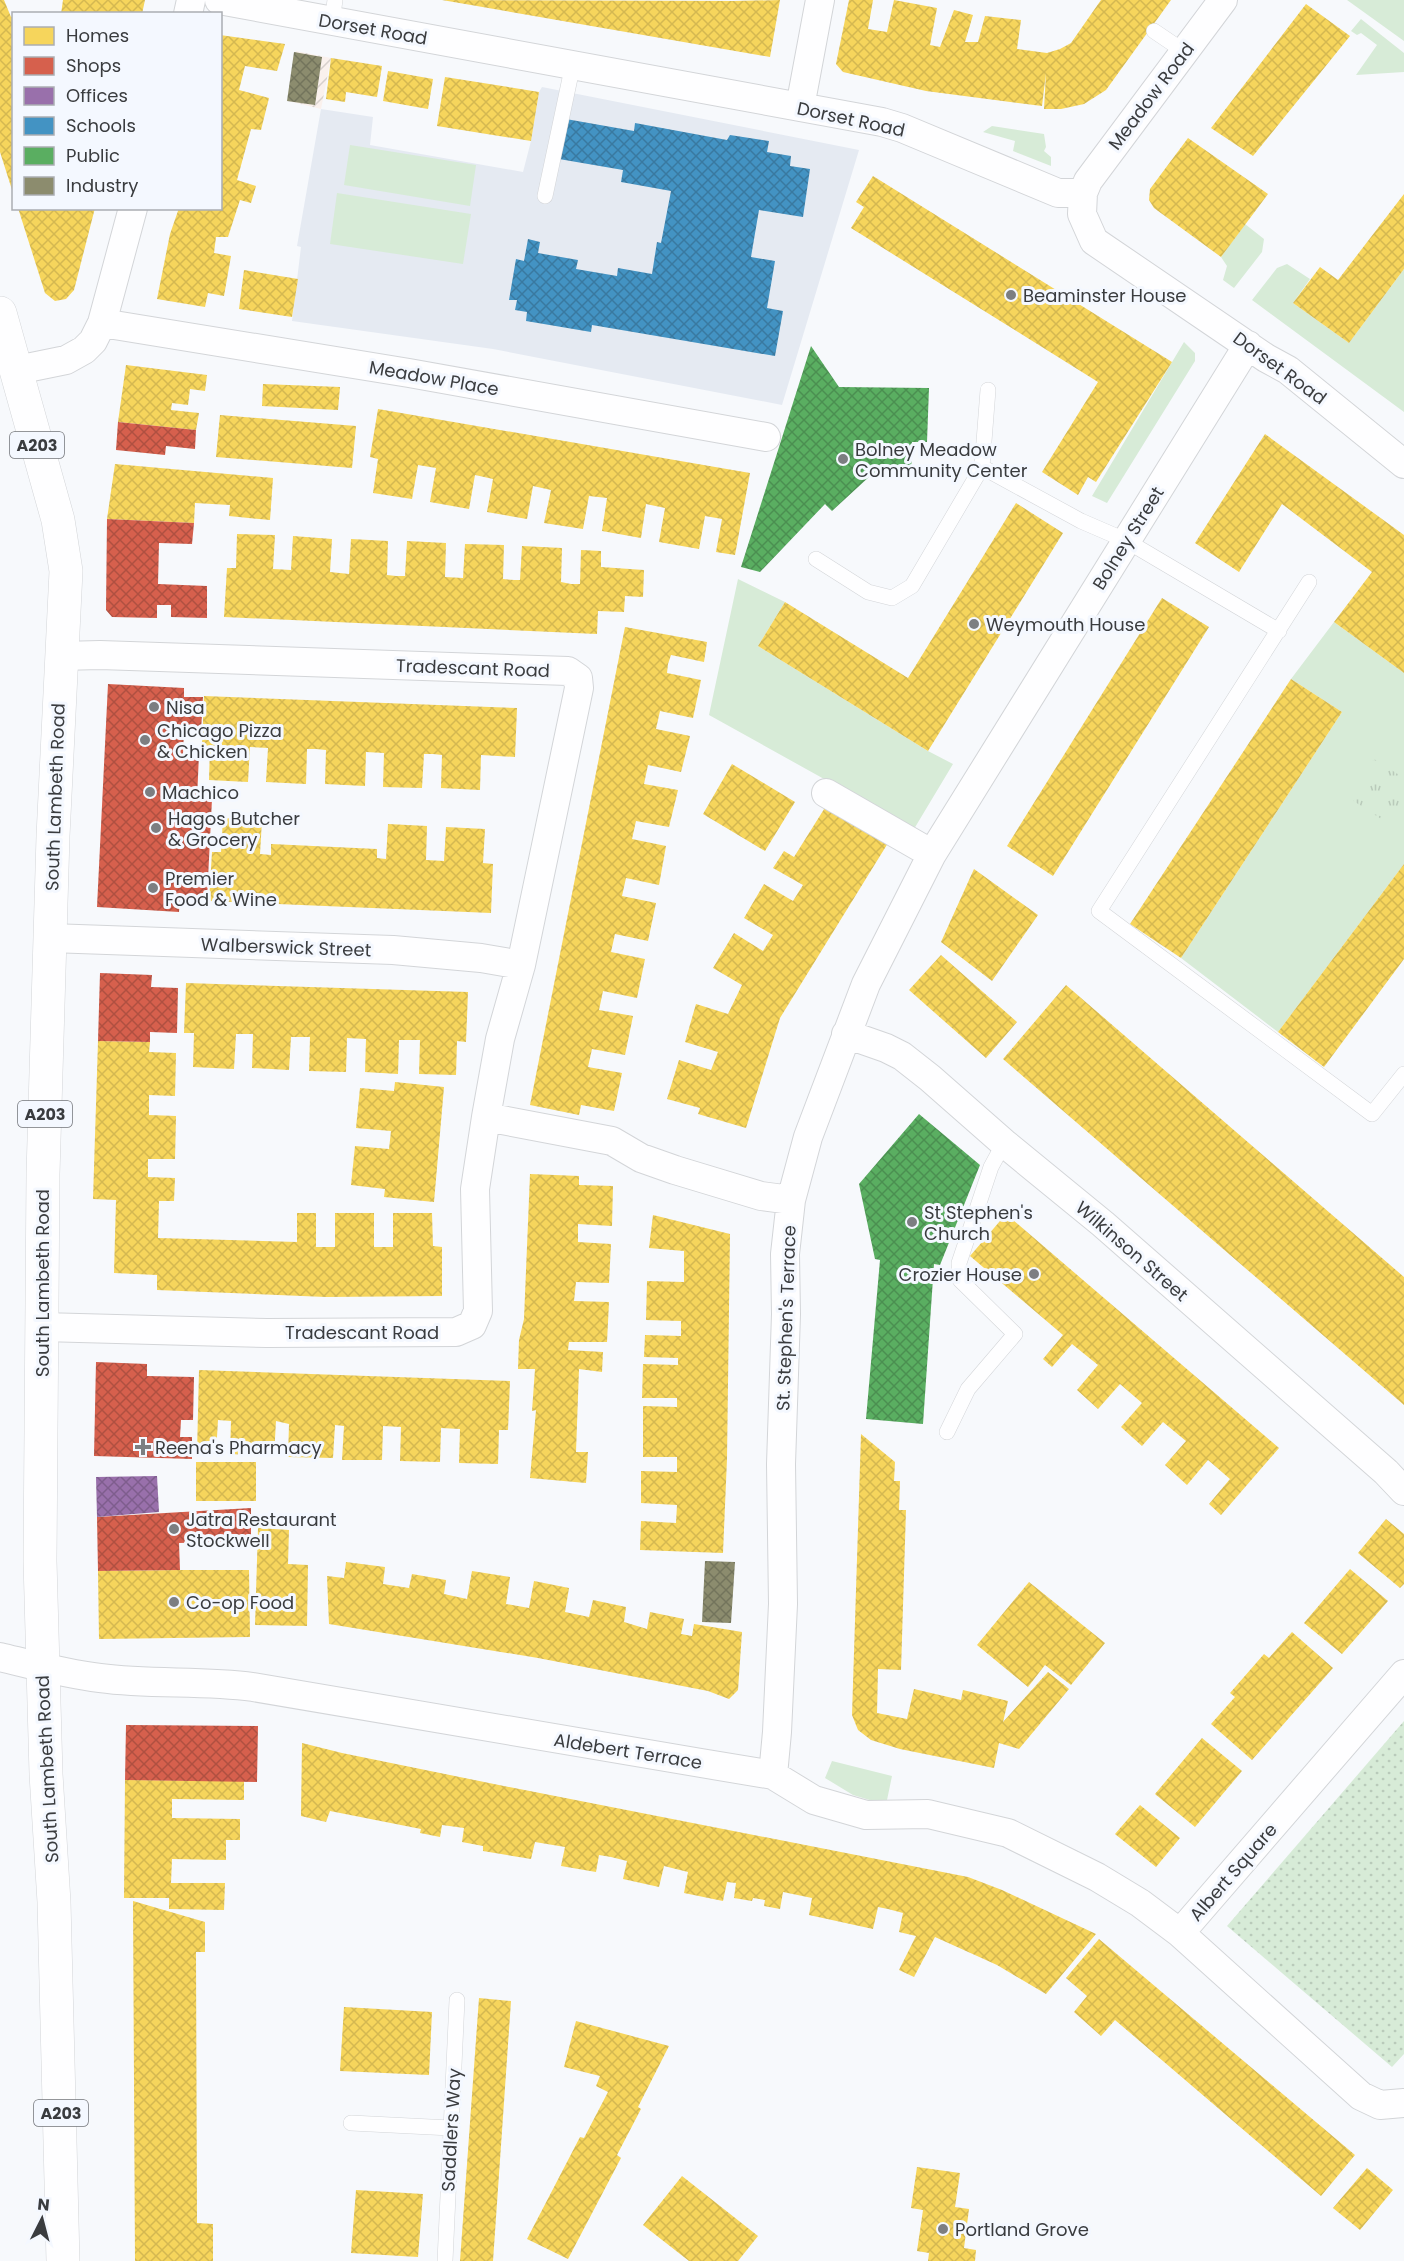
<svg xmlns="http://www.w3.org/2000/svg" width="1404" height="2261" viewBox="0 0 1404 2261" font-family="Poppins,sans-serif">
	<style>
		.built { fill: #e5eaf2 }
		.industrial { fill: url(#industrial-furrows) }
		.grass { fill: #d7ebd7 }
		.park { fill: url(#park-tufts) }
		.garden { fill: url(#garden-dots) }
		.homes { fill: url(#homes-cross-hatch) }
		.shops { fill: url(#shops-cross-hatch) }
		.offices { fill: url(#offices-cross-hatch) }
		.schools { fill: url(#schools-cross-hatch) }
		.public { fill: url(#public-cross-hatch) }
		.industry { fill: url(#industry-cross-hatch) }
		.lines { fill: none; stroke-linecap: round; stroke-linejoin: round }
		.lane-casing { stroke: #d3d5d8; stroke-width: 16 }
		.street-casing { stroke: #d3d5d8; stroke-width: 30 }
		.highway-casing { stroke: #d3d5d8; stroke-width: 34 }
		.lane { stroke: #fefeff; stroke-width: 15 }
		.street { stroke: #fefeff; stroke-width: 28 }
		.highway { stroke: #fefeff; stroke-width: 33 }
		.poi-dot { fill: #7c7e81; stroke: #f4f8ff; stroke-width: 2 }
		.labels { text-anchor: middle; dominant-baseline: central; stroke-width: 6; stroke-linejoin: round; paint-order: stroke }
		.shield { fill: #f4f8ff; stroke: #727479; stroke-width: 1.5 }
		.shield-label { font-size: 16px; font-weight: bold; fill: #3a3c3f }
		.street-label { font-size: 18px; fill: #3a3c3f; stroke: #f4f8ff }
		.poi-label { font-size: 18px; fill: #3a3c3f; stroke: #f4f8ff; text-anchor: start }
	</style>
	<defs>
		<pattern id="industrial-furrows" width="10" height="10" patternUnits="userSpaceOnUse" patternTransform="scale(1.5)"><rect width="10" height="10" fill="#faf1ed"/><path d="M-1 1l2-2M0 10L10 0M9 11l2-2" fill="none" stroke="#d7d0cc"/></pattern>
		<pattern id="park-tufts" width="24" height="20" patternUnits="userSpaceOnUse" patternTransform="scale(1.5)"><rect width="24" height="20" fill="#d7ebd7"/><path d="M3 7l-1-3M5 7V3M7 7l1-3M15 17l-1-3M17 17v-4M19 17l1-3" fill="none" stroke="#b9caba"/></pattern>
		<pattern id="garden-dots" width="8" height="8" patternUnits="userSpaceOnUse" patternTransform="scale(1.5)"><rect width="8" height="8" fill="#d7ebd7"/><path d="M2 2h.1M6 6h.1" fill="none" stroke="#b9caba" stroke-width="1.8" stroke-linecap="round"/></pattern>
		<pattern id="homes-cross-hatch" width="8" height="8" patternUnits="userSpaceOnUse" patternTransform="scale(1.5)"><rect width="8" height="8" fill="#f6d55c"/><path d="M0 0l8 8M0 8l8-8" fill="none" stroke="#d4b851"/></pattern>
		<pattern id="shops-cross-hatch" width="8" height="8" patternUnits="userSpaceOnUse" patternTransform="scale(1.5)"><rect width="8" height="8" fill="#d6604d"/><path d="M0 0l8 8M0 8l8-8" fill="none" stroke="#af5041"/></pattern>
		<pattern id="offices-cross-hatch" width="8" height="8" patternUnits="userSpaceOnUse" patternTransform="scale(1.5)"><rect width="8" height="8" fill="#9970ab"/><path d="M0 0l8 8M0 8l8-8" fill="none" stroke="#7e5d8d"/></pattern>
		<pattern id="schools-cross-hatch" width="8" height="8" patternUnits="userSpaceOnUse" patternTransform="scale(1.5)"><rect width="8" height="8" fill="#4393c3"/><path d="M0 0l8 8M0 8l8-8" fill="none" stroke="#3979a0"/></pattern>
		<pattern id="public-cross-hatch" width="8" height="8" patternUnits="userSpaceOnUse" patternTransform="scale(1.5)"><rect width="8" height="8" fill="#5aae61"/><path d="M0 0l8 8M0 8l8-8" fill="none" stroke="#4b8f51"/></pattern>
		<pattern id="industry-cross-hatch" width="8" height="8" patternUnits="userSpaceOnUse" patternTransform="scale(1.5)"><rect width="8" height="8" fill="#8c8c6e"/><path d="M0 0l8 8M0 8l8-8" fill="none" stroke="#73745c"/></pattern>
	</defs>
	<rect width="100%" height="100%" fill="#f7f9fc"/>
	<path class="built" d="M542 87 859 150 782 405 493 349 292 321 301 247 297 246 321 109 373 117 370 145 523 172 531 141 539 92Z"/>
	<path class="industrial" d="M296 51 331 58 321 109 288 101Z"/>
	<path class="grass" d="M1347 0H1404V41Z
		M1361 19 1404 53V72L1356 75 1377 45 1361 33 1357 35 1351 31Z
		M992 126 1044 134 1046 147 1044 151 1051 157V166L1013 151 1015 141 983 132Z
		M350 145 476 165 470 206 344 185Z
		M337 193 471 214 463 264 330 244Z
		M1245 224 1264 239 1262 252 1234 288 1223 280 1227 266 1221 257Z
		M1287 264 1310 279 1293 303 1349 343 1404 269V412L1252 300 1277 268Z
		M1184 342 1195 353V361L1107 503 1092 496Z
		M738 579 785 602 758 646 928 751 953 764 914 829 709 715Z
		M1334 622 1404 673V864L1278 1032 1181 958 1342 712 1291 679Z
		M832 1761 892 1776 886 1805 853 1795 825 1778Z"/>
	<path class="park" d="M1374 759 1404 778V813L1395 828 1349 798Z"/>
	<path class="garden" d="M1404 1721V2054L1392 2067 1227 1926Z"/>
	<path class="homes" d="M0 0H4L11 17 14 16 13 193 0 152Z
		M63 0H145L142 14H61Z
		M442 0 734 1 780 0 770 57Z
		M849 0H873L868 29 887 32 894 0 937 8 930 45 940 47 954 10 973 15 965 42H978L985 16 1021 20 1017 49 1047 53 1060 49 1071 43 1101 0H1171L1106 90 1084 104 1061 109H1044L1046 73 1042 106 926 91 843 72 836 64Z
		M1306 4 1350 36 1253 156 1211 128Z
		M220 35 285 44 277 71 245 66 239 90 269 98 261 130 251 129 237 180 256 186 251 203 240 200 228 237H216L214 253 231 256 224 296 208 293 205 307 157 299 170 234 179 208H220Z
		M331 58 382 66 377 97 346 92 345 102 326 99Z
		M388 71 433 79 428 109 383 101Z
		M445 77 539 92 531 141 437 126Z
		M1188 138 1268 194 1221 257 1154 208 1149 200 1150 189Z
		M873 176 1172 362 1096 482 1088 477 1078 495 1042 472 1098 382 851 228 864 207 856 202Z
		M1404 194V269L1349 343 1293 303 1320 267 1338 280Z
		M18 208H95L74 290 66 299 55 301 45 293Z
		M244 270 298 279 292 317 239 309Z
		M126 365 207 375 205 391 190 389 188 405 172 403 171 410 199 413 196 430 118 422Z
		M263 384 340 387 338 410 262 406Z
		M378 409 750 473 735 555 716 552 722 519 705 516 699 549 659 542 665 508 646 504 641 538 602 531 607 498 589 496 583 529 544 523 551 490 533 486 527 519 487 512 493 479 475 475 469 509 430 502 436 468 418 465 412 499 373 493 378 459 370 457Z
		M220 415 356 426 352 468 216 457Z
		M1265 434 1404 535V673L1334 622 1372 572 1282 504 1239 572 1195 543Z
		M115 464 273 478 270 520 229 516 230 505 195 503 194 523 107 519Z
		M1016 503 1063 533 928 751 758 646 785 602 908 678Z
		M237 534 275 535 273 569 291 570 293 536 332 539 330 572 349 574 351 539 388 541 387 575 396 576H405L407 541 446 543 445 577 463 578 465 544 504 545 503 579 514 580H520L522 546 562 548 561 582 571 584H580L581 550 601 551V567L644 570 643 597 625 596 624 612 598 611 597 634 224 617 227 568H236Z
		M1162 598 1209 627 1053 876 1007 846Z
		M625 627 707 642 704 662 671 655 668 664 667 673 701 680 693 718 660 711 656 729 690 736 681 772 648 765 644 784 678 790 669 827 636 821 632 839 666 846 659 885 626 878 622 896 656 903 648 941 615 934 611 952 645 959 637 998 603 991 599 1010 633 1016 625 1055 592 1049 588 1067 622 1073 614 1111 581 1105 579 1115 530 1105Z
		M1291 679 1342 712 1181 958 1130 924Z
		M204 696 517 708 515 757 481 755 480 790 441 788 442 755 433 754H424L422 788 383 787 384 753 366 752 365 786 325 784 326 750 316 749H307L306 784 266 782 268 748 250 747 248 782 209 780 210 746H202Z
		M732 764 795 802 765 851 703 814Z
		M826 806 888 843 780 1018 746 1128 698 1114 700 1108 667 1099 679 1060 711 1070 718 1052 685 1042 696 1004 728 1014 742 985 713 968 734 933 763 951 773 935 744 918 764 884 793 901 803 885 773 868 784 851 794 857Z
		M223 818 262 820 260 854 271 855V844L377 849V858L386 859 388 824 427 826 426 860 444 861 446 827 485 829 483 863 493 864 491 913 209 901 212 852H221Z
		M1404 864V959L1324 1067 1278 1032Z
		M974 869 1038 915 992 981 941 942Z
		M941 955 1017 1022 986 1058 909 990Z
		M186 983 468 992 466 1042 457 1041 456 1075 419 1074 420 1040H399L398 1074 365 1072 366 1039 347 1038 346 1072 309 1071 310 1037H291L289 1070 252 1068 253 1034H236L234 1069 193 1067 194 1033H184Z
		M1066 985 1404 1277V1405L1003 1059Z
		M98 1041 150 1042 149 1052 176 1053 175 1096 149 1095V1115L176 1116 175 1159H148V1177L175 1178 174 1201H159L158 1238 297 1242V1213H316V1247H335V1213H374V1247H393V1213H432L433 1246 442 1247V1296L326 1297 157 1290V1275L114 1273 116 1200 93 1199Z
		M395 1082 444 1087 434 1202 384 1197 385 1189 351 1185 355 1146 389 1149 391 1131 356 1128 360 1088 394 1091Z
		M530 1174 579 1176V1185L613 1186 612 1226 578 1224V1242L611 1244 609 1283 576 1282 574 1301 609 1302 607 1342H569L568 1350 603 1352 602 1372 579 1369 576 1452H588L586 1483 530 1478 536 1410 532 1411 535 1369H518L519 1340 524 1319Z
		M1006 1214 1279 1448 1221 1515 1209 1504 1230 1479 1208 1460 1187 1485 1165 1465 1186 1441 1163 1422 1142 1446 1132 1437 1121 1427 1142 1403 1120 1384 1098 1409 1077 1390 1098 1365 1072 1344 1052 1367 1043 1359 1063 1335 970 1256Z
		M653 1215 730 1234 727 1459 723 1553 640 1550 641 1521 676 1523 677 1505 641 1503V1471L677 1472V1457H643V1406L677 1407V1398H642L643 1364 678 1365V1358L644 1357 645 1335 681 1336V1321L646 1320 647 1281 684 1282V1251L649 1248Z
		M199 1370 510 1381 508 1430H499L498 1464 459 1463 460 1429 441 1428 440 1462 400 1461 401 1427 383 1426 382 1460H342L344 1426 335 1425 333 1458 288 1457 289 1424 276 1421 274 1456 230 1454 231 1421 218 1420 216 1454 197 1453Z
		M861 1434 895 1462 894 1481H900L899 1510H906L901 1670 878 1669 877 1713 907 1719 914 1689 961 1700 963 1690 1008 1701 1003 1722 1048 1672 1069 1689 1019 1749 999 1743 994 1768 900 1749 871 1740 858 1730 852 1715Z
		M196 1462H256V1501H196Z
		M1386 1519 1404 1534V1584L1400 1588 1358 1553Z
		M258 1528 289 1530 288 1564 308 1565 307 1626 255 1625Z
		M346 1562 385 1567 383 1584 409 1588 412 1574 446 1580 444 1594 467 1599 472 1571 510 1577 506 1604 529 1608 534 1581 569 1588 565 1612 589 1617 593 1600 626 1607 624 1622 647 1629 650 1612 684 1619 681 1634 692 1636 694 1624 742 1632 738 1690 729 1699 708 1691 538 1658 329 1624 327 1576 344 1578Z
		M1350 1569 1388 1601 1342 1654 1304 1623Z
		M180 1570H249L250 1637 99 1639 98 1571Z
		M1029 1582 1105 1643 1071 1685 1045 1665 1028 1687 977 1645Z
		M1292 1632 1333 1668 1252 1760 1211 1724 1235 1697 1230 1693 1264 1654 1269 1658Z
		M1202 1738 1242 1771 1195 1827 1155 1794Z
		M302 1743 342 1753 494 1784 968 1877 1002 1890 1096 1934 1046 1994 997 1965 935 1937 914 1977 899 1970 916 1936 899 1932 903 1913 888 1909 878 1907 873 1929 809 1915 812 1898 783 1892 780 1909 764 1906 765 1900 753 1898 752 1901 734 1898 736 1883 727 1882 723 1901 684 1893 688 1872 664 1866 659 1887 623 1879 627 1861 611 1857 599 1855 596 1872 561 1866 565 1847 535 1842 531 1859 483 1851V1846L462 1842 464 1828 442 1825 440 1837 420 1833 421 1829 330 1811 326 1822 301 1816Z
		M125 1780 244 1781V1800L172 1799V1818L240 1819V1840H226V1860L172 1859 171 1883H225L224 1910 169 1909V1898H124Z
		M1140 1805 1180 1838 1156 1867 1115 1834Z
		M133 1901 205 1922V1952H196L197 2223 213 2224V2261H135Z
		M1099 1939 1355 2155 1321 2196 1115 2020 1101 2036 1074 2012 1087 1996 1066 1978Z
		M479 1998 511 2001 493 2261H460Z
		M344 2007 432 2012 429 2075 340 2071Z
		M576 2021 669 2046 638 2107 641 2109 617 2155 621 2158 568 2259 527 2239 580 2137 584 2138 608 2092 596 2086 600 2076 564 2067Z
		M917 2167 960 2173 955 2207 969 2209 964 2248 976 2250 975 2261H928L929 2253 917 2251 923 2210 911 2208Z
		M1367 2168 1393 2190 1360 2230 1333 2208Z
		M682 2176 758 2236 738 2261H689L643 2225Z
		M356 2190 423 2194 418 2257 351 2253Z"/>
	<path class="shops" d="M118 422 196 430 195 449 166 446 165 455 116 450Z
		M107 519 194 523 192 544 159 543 158 584 207 586V618L171 617V605H157V618L112 617 106 610Z
		M108 684 184 688V697H203L201 731H184L183 754H199L197 799H212L207 899 180 898 179 912 97 907Z
		M100 973 152 975 151 987 178 988 177 1033 150 1032V1042L98 1041Z
		M96 1362 147 1364V1376L194 1377 193 1420H181L180 1437H192V1459L94 1456Z
		M251 1508V1541L179 1543 180 1570 98 1571 97 1517Z
		M126 1725 258 1726 257 1782 125 1780Z"/>
	<path class="offices" d="M157 1476 159 1512 97 1517 96 1477Z"/>
	<path class="schools" d="M566 119 634 131 635 123 727 140 730 135 769 141 767 152 791 156 790 166 810 169 803 217 759 210 751 257 775 261 767 308 783 311 775 356 592 325 591 332 526 321 527 312 515 310 517 300H509L516 259 524 261 528 239 540 242 538 253 578 260 576 269 617 276 618 268 652 274 657 242 661 243 671 191 621 182 623 170 559 159Z"/>
	<path class="public" d="M811 346 839 387 929 388 927 442H912L911 478 870 476 832 511 825 504 760 572 741 567Z
		M919 1114 980 1165 940 1265 934 1264 923 1424 866 1419 880 1260 875 1259 859 1184Z"/>
	<path class="industry" d="M294 52 322 57 315 105 287 101Z
		M705 1561 735 1562 731 1623 702 1622Z"/>
	<g class="lines">
		<g class="lane-casing">
			<path id="lane" d="M332 22 335 0
				M1154 31 1185 52
				M545 196 573 64
				M982 467 1081 521 1125 540 1279 631
				M816 559 868 592 892 598 912 586 982 467 988 390
				M1309 582 1099 911 1372 1114 1404 1074
				M947 1432 968 1389 1015 1334 960 1280 959 1263 991 1167 1004 1143
				M351 2123 451 2128
				M445 2261 457 2000"/>
		</g>
		<g class="street-casing">
			<path id="street" d="M219 0 882 122 902 128 1058 193H1083
				M1223 0 1088 181 1083 193 1082 214 1094 241 1266 358 1288 370 1404 464
				M188 14 191 0
				M800 107 820 0
				M102 323 409 373 766 437
				M17 370 66 360 84 350 93 341 102 323 133 208
				M826 793 932 854
				M50 938 393 950 481 958 521 965
				M846 1034 886 1048 902 1056 930 1078 1004 1143 1103 1224 1386 1472 1404 1491
				M486 1117 612 1141 641 1158 675 1170 761 1196 791 1200
				M42 1327 267 1333 456 1332 472 1325 478 1311 475 1189 486 1117 500 1039 521 965 579 688 578 678 568 671 100 655 61 656
				M0 1657C33 1665 66 1674 100 1678 151 1685 202 1680 253 1687L701 1763 773 1775 814 1800 866 1815 928 1814 1008 1833 1097 1877 1140 1903 1180 1933 1361 2096 1380 2105 1404 2103
				M773 1775 777 1732 783 1604 781 1464 786 1314 785 1254 791 1200 808 1137 866 984 932 854 1248 345
				M1180 1933 1404 1674"/>
		</g>
		<g class="highway-casing">
			<path id="highway" d="M0 313 58 520 66 571 53 836 43 1174 40 1561 46 1774 54 1902 63 2261"/>
		</g>
		<use href="#lane" class="lane"/>
		<use href="#street" class="street"/>
		<use href="#highway" class="highway"/>
	</g>
	<g class="poi-dot">
		<circle cx="1011" cy="295" r="6"/>
		<circle cx="843" cy="459" r="6"/>
		<circle cx="974" cy="624" r="6"/>
		<circle cx="154" cy="707" r="6"/>
		<circle cx="145" cy="740" r="6"/>
		<circle cx="150" cy="792" r="6"/>
		<circle cx="156" cy="828" r="6"/>
		<circle cx="153" cy="888" r="6"/>
		<circle cx="912" cy="1222" r="6"/>
		<circle cx="1034" cy="1274" r="6"/>
		<path d="M140 1438h6v6h6v6h-6v6h-6v-6h-6v-6h6z"/>
		<circle cx="174" cy="1529" r="6"/>
		<circle cx="174" cy="1602" r="6"/>
		<circle cx="943" cy="2229" r="6"/>
	</g>
	<g class="labels">
		<g class="shield">
			<rect x="10" y="432" width="54" height="26" rx="4.5"/>
			<rect x="18" y="1101" width="54" height="26" rx="4.5"/>
			<rect x="34" y="2100" width="54" height="26" rx="4.5"/>
		</g>
		<g class="shield-label">
			<text x="37" y="445">A203</text>
			<text x="45" y="1114">A203</text>
			<text x="61" y="2113">A203</text>
		</g>
		<g class="street-label">
			<text transform="translate(373 29) rotate(10)">Dorset Road</text>
			<text transform="translate(1151 96) rotate(-53)">Meadow Road</text>
			<text transform="translate(851 119) rotate(12)">Dorset Road</text>
			<text transform="translate(1280 368) rotate(36)">Dorset Road</text>
			<text transform="translate(434 378) rotate(10)">Meadow Place</text>
			<text transform="translate(1128 538) rotate(-58)">Bolney Street</text>
			<text transform="translate(473 668) rotate(2)">Tradescant Road</text>
			<text transform="translate(55 797) rotate(-88)">South Lambeth Road</text>
			<text transform="translate(286 947) rotate(2)">Walberswick Street</text>
			<text transform="translate(1132 1251) rotate(41)">Wilkinson Street</text>
			<text transform="translate(42 1283) rotate(-90)">South Lambeth Road</text>
			<text transform="translate(786 1318) rotate(-88)">St. Stephen's Terrace</text>
			<text x="362" y="1332">Tradescant Road</text>
			<text transform="translate(628 1751) rotate(9)">Aldebert Terrace</text>
			<text transform="translate(47 1769) rotate(-93)">South Lambeth Road</text>
			<text transform="translate(1233 1872) rotate(-49)">Albert Square</text>
			<text transform="translate(451 2130) rotate(-87)">Saddlers Way</text>
		</g>
		<g class="poi-label">
			<text x="1023" y="295">Beaminster House</text>
			<text x="855" y="449">Bolney Meadow<tspan x="855" dy="21">Community Center</tspan></text>
			<text x="986" y="624">Weymouth House</text>
			<text x="166" y="707">Nisa</text>
			<text x="157" y="730">Chicago Pizza<tspan x="157" dy="21">&amp; Chicken</tspan></text>
			<text x="162" y="792">Machico</text>
			<text x="168" y="818">Hagos Butcher<tspan x="168" dy="21">&amp; Grocery</tspan></text>
			<text x="165" y="878">Premier<tspan x="165" dy="21">Food &amp; Wine</tspan></text>
			<text x="924" y="1212">St Stephen's<tspan x="924" dy="21">Church</tspan></text>
			<text x="1022" y="1274" text-anchor="end">Crozier House</text>
			<text x="155" y="1447">Reena's Pharmacy</text>
			<text x="186" y="1519">Jatra Restaurant<tspan x="186" dy="21">Stockwell</tspan></text>
			<text x="186" y="1602">Co-op Food</text>
			<text x="955" y="2229">Portland Grove</text>
		</g>
	</g>
	<rect x="12" y="12" width="210" height="198" fill="#f4f8ff" stroke="#aaadb2" stroke-width="1.5"/>
	<rect x="24" y="27" width="30" height="18" fill="#f6d55c" stroke="#aaadb2" stroke-width="1.5"/>
	<text x="66" y="42" font-size="18" fill="#3a3c3f">Homes</text>
	<rect x="24" y="57" width="30" height="18" fill="#d6604d" stroke="#aaadb2" stroke-width="1.5"/>
	<text x="66" y="72" font-size="18" fill="#3a3c3f">Shops</text>
	<rect x="24" y="87" width="30" height="18" fill="#9970ab" stroke="#aaadb2" stroke-width="1.5"/>
	<text x="66" y="102" font-size="18" fill="#3a3c3f">Offices</text>
	<rect x="24" y="117" width="30" height="18" fill="#4393c3" stroke="#aaadb2" stroke-width="1.5"/>
	<text x="66" y="132" font-size="18" fill="#3a3c3f">Schools</text>
	<rect x="24" y="147" width="30" height="18" fill="#5aae61" stroke="#aaadb2" stroke-width="1.5"/>
	<text x="66" y="162" font-size="18" fill="#3a3c3f">Public</text>
	<rect x="24" y="177" width="30" height="18" fill="#8c8c6e" stroke="#aaadb2" stroke-width="1.5"/>
	<text x="66" y="192" font-size="18" fill="#3a3c3f">Industry</text>
	<g transform="translate(42 2219) rotate(6)" stroke="#f4f8ff" stroke-width="4.5" paint-order="stroke">
	<path d="M0-4.5L10 22L0 15L-10 22Z" fill="#3a3c3f"/>
	<text y="-9" font-size="16" font-weight="bold" text-anchor="middle" fill="#3a3c3f">N</text>
	</g>
</svg>
